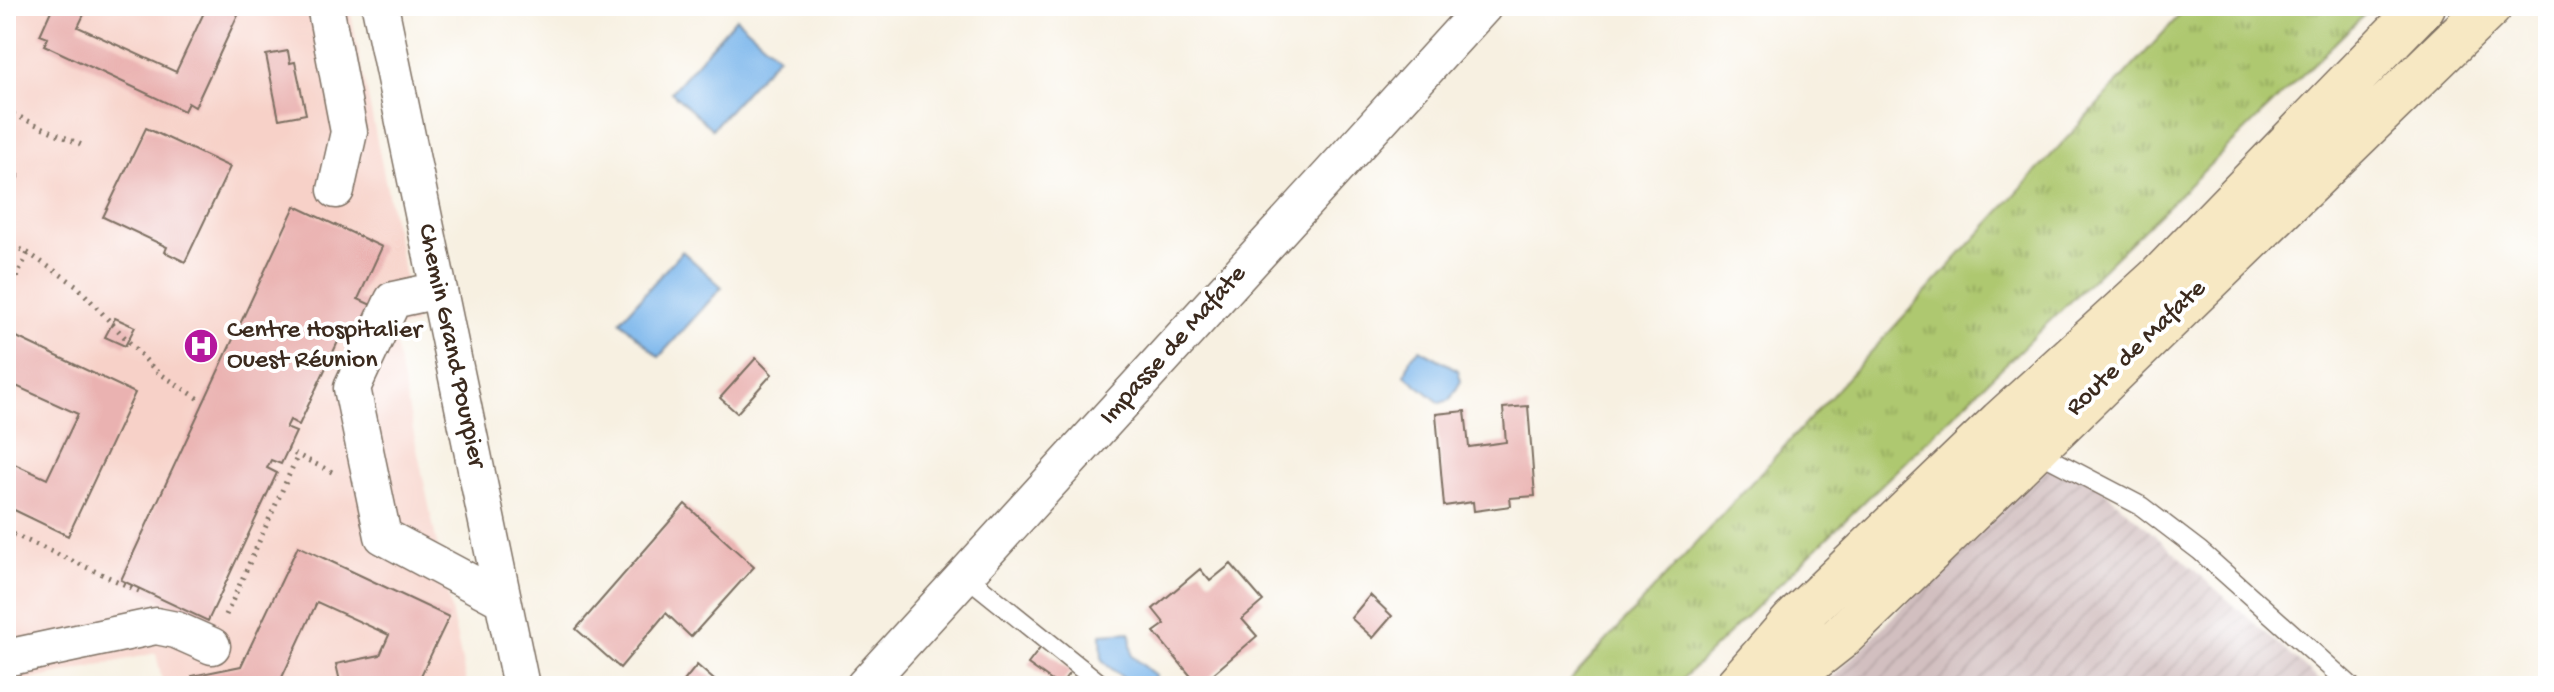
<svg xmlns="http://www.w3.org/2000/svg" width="2554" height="692" viewBox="0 0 2554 692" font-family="'Gochi Hand',sans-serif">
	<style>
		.built { fill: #f7d1c8 }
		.industrial { fill: url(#industrial-furrows) }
		.grass { fill: url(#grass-tufts); stroke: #747946; stroke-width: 2 }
		.water { fill: #79b5eb; stroke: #5a7084; stroke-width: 2 }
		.building { fill: #eab2b1 }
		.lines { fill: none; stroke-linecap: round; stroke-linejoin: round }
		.service-casing { stroke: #7d6f62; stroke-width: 21 }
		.minor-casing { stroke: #7d6f62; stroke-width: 39 }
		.secondary-casing { stroke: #7d6f62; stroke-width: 47 }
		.path { stroke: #7d6f62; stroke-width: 5; stroke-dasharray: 2 6; stroke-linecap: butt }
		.service { stroke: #fff; stroke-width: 18 }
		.minor { stroke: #fff; stroke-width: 36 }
		.secondary { stroke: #f7e8c3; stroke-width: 44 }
		.labels { text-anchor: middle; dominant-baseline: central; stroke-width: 8; stroke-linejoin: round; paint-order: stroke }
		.poi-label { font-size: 26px; fill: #3b2a1e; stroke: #fff; text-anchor: start }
		.street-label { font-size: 26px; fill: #3b2a1e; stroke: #fff }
	</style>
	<defs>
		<pattern id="industrial-furrows" width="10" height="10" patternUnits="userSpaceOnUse" patternTransform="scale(2)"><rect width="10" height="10" fill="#d2bfc0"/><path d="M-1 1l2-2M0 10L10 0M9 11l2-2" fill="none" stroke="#b5a4a5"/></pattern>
		<pattern id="grass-tufts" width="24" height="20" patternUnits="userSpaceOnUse" patternTransform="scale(2)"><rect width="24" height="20" fill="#aec86f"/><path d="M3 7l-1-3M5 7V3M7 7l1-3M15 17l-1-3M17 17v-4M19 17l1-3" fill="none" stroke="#8fa35b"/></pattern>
	</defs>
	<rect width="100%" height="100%" fill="#fff"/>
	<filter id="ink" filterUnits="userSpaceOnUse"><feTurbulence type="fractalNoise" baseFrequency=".0125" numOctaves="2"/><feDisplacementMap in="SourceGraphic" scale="16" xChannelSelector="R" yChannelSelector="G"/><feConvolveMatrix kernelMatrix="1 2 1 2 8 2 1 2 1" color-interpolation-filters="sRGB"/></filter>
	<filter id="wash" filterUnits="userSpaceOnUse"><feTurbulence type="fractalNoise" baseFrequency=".006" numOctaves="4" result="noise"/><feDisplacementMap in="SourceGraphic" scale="32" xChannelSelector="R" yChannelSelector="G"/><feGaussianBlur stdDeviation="1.8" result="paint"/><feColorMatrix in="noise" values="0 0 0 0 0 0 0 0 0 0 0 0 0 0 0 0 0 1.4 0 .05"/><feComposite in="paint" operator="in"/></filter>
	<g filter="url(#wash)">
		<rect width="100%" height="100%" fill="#f7f0e1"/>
		<path class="built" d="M6 6H349L415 324 392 330 467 686H163L156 653 6 685Z"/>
		<path class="industrial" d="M2058 450 2326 686H1824Z"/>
		<path class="grass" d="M2188 6H2373L1675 686H1565Z"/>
		<path class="water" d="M736 18 778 56 712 129 671 92Z
			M682 251 722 287 659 357 620 321Z
			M1420 349 1458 370 1461 381 1450 400 1440 403 1405 375 1410 359Z
			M1130 632 1132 656 1156 676 1148 686H1133L1102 661 1101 634Z"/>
		<g id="blocks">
			<path class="building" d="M53 6H88L78 27 176 72 207 6H242L195 107 188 103 184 111 44 45 48 38 40 35Z
				M288 51 290 63 295 62 306 114 279 119 266 55Z
				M146 128 230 167 185 262 165 252 167 247 103 217Z
				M6 169 19 175 6 204Z
				M295 206 382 247 358 299 378 308 362 342 342 333 299 425 290 420 286 428 296 432 281 464 271 460 267 468 277 473 208 621 121 580Z
				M115 318 135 327 125 346 105 337Z
				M6 332 135 393 68 536 6 506V460L47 479 78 414 14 385 6 401Z
				M756 358 772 374 737 413 720 398Z
				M1528 406 1535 496 1510 498 1511 506 1474 511 1473 502 1444 506 1436 414 1465 411 1469 447 1506 442 1503 408Z
				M685 504 754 567 691 637 666 613 620 668 576 629Z
				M298 546 449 617 416 686H341L336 664 380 655 389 635 317 602 278 686H194L192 676 241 666Z
				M1231 564 1263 601 1242 619 1257 636 1199 686 1154 632 1165 624 1153 609 1200 569 1210 581Z
				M1370 595 1392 616 1373 638 1351 618Z
				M1041 647 1071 671 1059 686 1028 664Z
				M697 665 721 686H680Z"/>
		</g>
	</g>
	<g filter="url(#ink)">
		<use href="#blocks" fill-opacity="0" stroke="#7d6f62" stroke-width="2"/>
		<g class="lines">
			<g class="service-casing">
				<path id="service" d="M2034 450 2141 506 2200 551 2351 686
					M965 575 1103 686"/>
			</g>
			<g class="minor-casing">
				<path id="minor" d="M325 6 349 132 336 190
					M380 6 521 686
					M439 290 393 300 352 388 383 536 503 600
					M6 658 156 626 176 630 212 646
					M864 686 1484 6"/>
			</g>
			<g class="secondary-casing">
				<path id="secondary" d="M1737 686 1793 622 2001 422 2160 277 2423 6
					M1779 686 1840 638 2490 6"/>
			</g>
			<path class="path" d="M6 111 84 146
				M6 242 28 253 76 285 156 371 204 402
				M6 299 28 253
				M287 450 332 472
				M6 531 139 591
				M226 615 298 455"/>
			<use href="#service" class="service"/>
			<use href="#minor" class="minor"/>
			<use href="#secondary" class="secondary"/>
		</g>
	</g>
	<defs>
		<g id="hospital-disc" transform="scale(1.8)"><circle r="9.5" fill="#b5179e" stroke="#fff"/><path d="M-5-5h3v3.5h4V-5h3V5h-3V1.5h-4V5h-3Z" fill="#fff"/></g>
	</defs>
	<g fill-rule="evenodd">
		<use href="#hospital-disc" x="201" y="346"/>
	</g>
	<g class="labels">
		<g class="poi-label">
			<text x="227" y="331">Centre Hospitalier<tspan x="227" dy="30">Ouest Réunion</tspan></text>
		</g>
		<g class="street-label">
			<text transform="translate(450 346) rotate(78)">Chemin Grand Pourpier</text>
			<text transform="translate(1174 346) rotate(-48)">Impasse de Mafate</text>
			<text transform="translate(2137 349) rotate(-44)">Route de Mafate</text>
		</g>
	</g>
	<rect width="2554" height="692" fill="none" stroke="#fff" stroke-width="32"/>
</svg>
